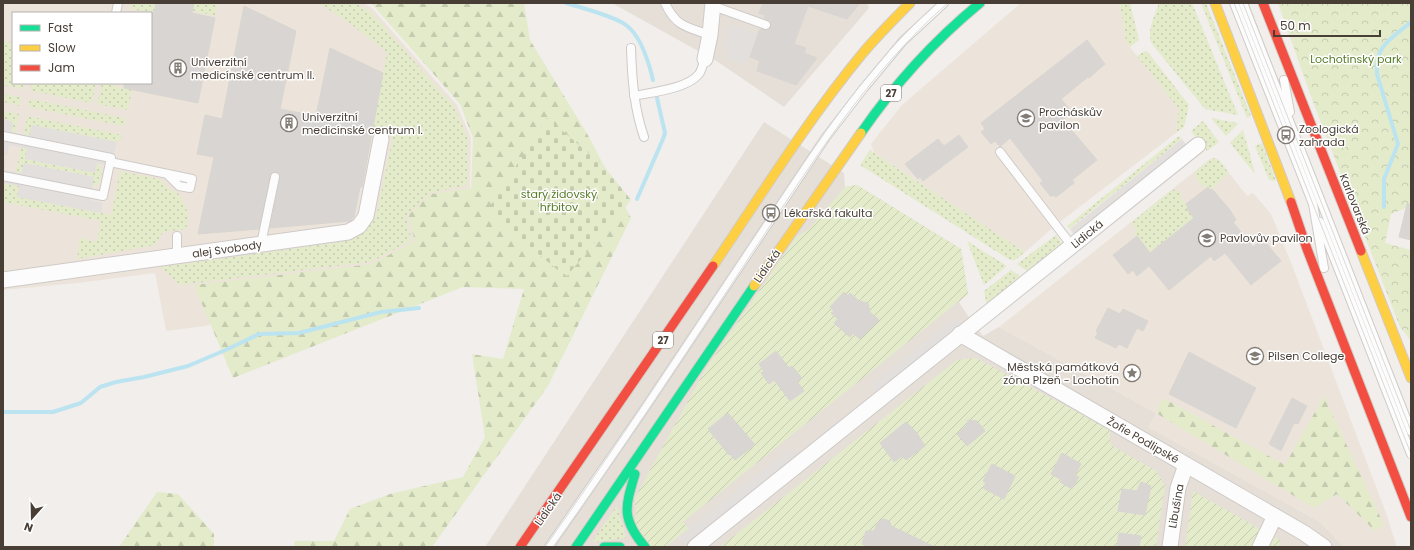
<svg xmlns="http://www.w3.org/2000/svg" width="1414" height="550" viewBox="0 0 1414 550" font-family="Poppins,sans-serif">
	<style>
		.residential { fill: #e5dfd8 }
		.education { fill: #ece4da; fill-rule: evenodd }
		.grass { fill: url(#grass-dots) }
		.forest { fill: url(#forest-firs) }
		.cemetery { fill: url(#cemetery-stones) }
		.park { fill: url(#park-crowns) }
		.garden { fill: url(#garden-furrows) }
		.parking { fill: #e3dfdc }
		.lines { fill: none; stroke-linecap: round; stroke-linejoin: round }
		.stream { stroke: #bbe4f0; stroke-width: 4 }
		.building { fill: #d9d5d2; stroke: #d9d5d1 }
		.lane-casing { stroke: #cecac7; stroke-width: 10 }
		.street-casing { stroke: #cecac7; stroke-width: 17 }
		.fast-casing { stroke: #d2cbc3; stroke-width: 11 }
		.slow-casing { stroke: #d2cbc3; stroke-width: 11 }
		.jam-casing { stroke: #d2cbc3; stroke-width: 11 }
		.lane { stroke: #fdfcfc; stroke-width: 8 }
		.street { stroke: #fdfcfc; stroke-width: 15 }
		.fast { stroke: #16e098; stroke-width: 9 }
		.slow { stroke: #ffcf43; stroke-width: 9 }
		.jam { stroke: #f24e42; stroke-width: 9 }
		.tram { stroke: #d9d9d8; stroke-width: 1 }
		.labels { text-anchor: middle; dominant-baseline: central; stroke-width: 3; stroke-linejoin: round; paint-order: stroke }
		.shield { fill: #fff; stroke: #7f7872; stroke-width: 1 }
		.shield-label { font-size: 10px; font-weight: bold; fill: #483e36 }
		.park-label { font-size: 11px; fill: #567b28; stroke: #fff }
		.poi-label { font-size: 11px; fill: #483e36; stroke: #fff; text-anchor: start }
		.street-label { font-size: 11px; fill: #483e36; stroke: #fff }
	</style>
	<defs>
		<pattern id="grass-dots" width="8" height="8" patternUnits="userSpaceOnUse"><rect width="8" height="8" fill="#e4ebcb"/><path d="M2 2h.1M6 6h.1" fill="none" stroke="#c5cbaf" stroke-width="1.8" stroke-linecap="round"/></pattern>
		<pattern id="forest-firs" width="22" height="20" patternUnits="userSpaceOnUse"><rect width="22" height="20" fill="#e4ebcb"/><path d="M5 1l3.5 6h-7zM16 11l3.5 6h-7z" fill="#c5cbaf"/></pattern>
		<pattern id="cemetery-stones" width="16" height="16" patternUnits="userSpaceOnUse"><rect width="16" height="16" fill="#e4ebcb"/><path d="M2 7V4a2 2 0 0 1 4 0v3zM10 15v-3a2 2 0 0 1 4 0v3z" fill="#c5cbaf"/></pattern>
		<pattern id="park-crowns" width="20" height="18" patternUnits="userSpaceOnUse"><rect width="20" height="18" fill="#e4ebcb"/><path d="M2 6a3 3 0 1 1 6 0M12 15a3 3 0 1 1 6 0" fill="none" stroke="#c5cbaf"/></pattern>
		<pattern id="garden-furrows" width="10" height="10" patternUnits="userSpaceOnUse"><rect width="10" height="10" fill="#e4ebcb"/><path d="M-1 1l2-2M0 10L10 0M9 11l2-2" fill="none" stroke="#c5cbaf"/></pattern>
	</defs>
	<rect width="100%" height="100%" fill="#f1eeeb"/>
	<path class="residential" d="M612 3H867L869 8 784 107 718 62Z
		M764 122 844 173 845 187 857 185 961 249 968 294 959 302 970 319 983 336 999 327 1156 413 1149 427 1320 522 1344 547H485Z"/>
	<path class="education" d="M3 3H364L372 8 457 105 471 138 470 187 460 214 366 278 205 326 166 331 155 273 78 283 3 290ZM13 13H151V83H13Z
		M1021 3H1120L1126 42 1179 109 1176 133 1056 225 1025 252 874 153 871 144 902 105Z
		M1214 158 1219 160 1247 196 1252 193 1254 194 1271 214 1292 265 1386 513 1397 547H1344L1320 522 1149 428 1156 413 999 327 1209 160Z"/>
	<path class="grass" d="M131 3H156L154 13 130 9Z
		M194 3H217L215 16 193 11Z
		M318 3H356L372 13 432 82 454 106 468 139 467 185 430 193 405 216 412 240 371 262 180 285 160 267 348 241C362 234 371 227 377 213L394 131 373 127 387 52 344 19Z
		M1120 3H1130L1139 40 1130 47 1126 42Z
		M1159 3H1192L1238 115 1205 109 1152 44C1146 31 1155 16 1159 3Z
		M1201 3H1206L1251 116 1247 118Z
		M1246 3H1249L1282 90 1281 92Z
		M3 41 13 43V83H25L23 89 3 85Z
		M1145 51H1147L1189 105 1184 127 1176 133 1179 109 1137 56Z
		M31 83H96L92 103 32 91 30 89Z
		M102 83H115L114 86 132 90 128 110 97 104Z
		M3 94 21 97 20 106 3 102Z
		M30 99 125 118 124 126 28 107Z
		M3 111 19 114 15 133 11 132 13 122 3 119Z
		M27 116 122 135 121 140H118L117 142 32 125 30 136 24 135Z
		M1211 118 1237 123 1238 124 1226 136Z
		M1203 121 1219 142 1207 151 1191 131Z
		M1243 130 1255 173H1254L1230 143Z
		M1179 136 1182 139 1069 229 1067 226Z
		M1262 143 1276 181 1269 180 1255 146Z
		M21 147 27 149 25 159 95 173 97 163C105 168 101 177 99 184L92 188 94 177 24 163 22 173 16 172Z
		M870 150 874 153 1025 252 1015 260H1010L860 165Z
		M1214 158 1219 160 1229 173 1210 190C1203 188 1195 179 1195 172L1209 160Z
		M120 171 160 179 168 188 178 193 184 203 189 216 186 229 163 232 155 245 77 259 80 238 97 242 101 221 3 202V183L19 186 18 197 111 215Z
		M1173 189 1182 194 1180 197 1188 207 1187 209 1194 218 1149 253 1134 233 1137 230 1131 223Z
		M1056 235 1061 242V246L1030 273 1017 264Z
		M967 241 1007 266 984 285Z
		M1011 270 1023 278 987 307 984 291Z
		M617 506 626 538 595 542 593 540Z"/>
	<path class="forest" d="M371 3H524L530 40 589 137 631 218 548 386 432 547H294L295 541H334L350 509 390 494 463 477 485 437 472 354 503 359 524 289 463 287 233 378 194 285 372 264 415 241 408 215 431 194 471 188 473 138 460 104Z
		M1324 396 1384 525 1375 531 1337 494 1314 508 1156 413 1163 398 1285 465Z
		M157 492 178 494 214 534V547H119Z"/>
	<path class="cemetery" d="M547 118 603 165 631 200 566 277 487 211Z"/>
	<path class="park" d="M1278 3H1411V206L1391 214 1385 243 1411 250V341L1400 327 1313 102Z"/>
	<path class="garden" d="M857 185 961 249 968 294 683 522 689 529 665 547H652L636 530 635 498 651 468 707 367 796 237 809 229 845 187Z
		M976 358 1109 429 1111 445 1156 471 1165 486 1156 547H720L957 360Z
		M1193 491 1281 541 1279 547H1185Z"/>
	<path class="parking" d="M731 25 757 34 746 65 725 57 728 48 723 46Z
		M3 119 13 122 12 132 29 136 32 125 117 142 112 166 97 163 95 173 25 159 27 149 9 145 7 156 3 155Z
		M1182 139 1188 147 1076 237 1070 229Z
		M3 159H6L4 170 22 173 24 163 94 177 90 200 103 203 101 213 17 197 19 186 3 183Z
		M957 317 963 325 878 392 872 384Z
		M791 448 797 455 684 545 678 537Z"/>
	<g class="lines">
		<path class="stream" d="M566 3C582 8 614 16 626 25 641 36 649 63 653 80
			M637 199 663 139 665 133 657 98
			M1384 207V179L1398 144 1377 74C1375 45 1391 39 1411 22
			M3 412H53L81 403 100 387 116 382 144 377 188 366 228 349 259 334 299 333 381 312 419 308"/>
	</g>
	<path class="building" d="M156 3H194L192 13 215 18 198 103 124 88V83H151V13H154Z
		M763 3H860L847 19 808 6 794 44 806 48 804 53 817 58 796 85 757 71 760 61 750 57 760 29 767 30 771 26 770 21 764 18 765 15 759 13Z
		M244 6 296 31 280 109 316 116 330 48 383 73 362 187H360L354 217 350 221 270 228 280 178 278 173 274 172 270 176 259 229 198 234 214 157 197 154 205 115 222 119Z
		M1087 40 1105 64 1089 78 1088 77 1061 99 1072 112 1063 120 1097 160 1072 180 1074 183 1056 197 1053 195 1051 197 1040 183 1043 181 1010 138 1000 147 995 141 991 144 981 132 985 129 981 123Z
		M959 135 968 147 923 181 920 177 918 179 905 164 938 139 944 146Z
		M1208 187 1210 190 1212 189 1230 210 1236 220 1233 222 1253 247 1263 239 1281 261 1251 285 1225 253 1214 261 1211 256 1169 290 1149 266 1137 276 1133 270 1128 274 1113 255 1137 236 1150 253 1194 218 1187 209 1188 207 1186 204Z
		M1407 204 1411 205V240L1399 237Z
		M844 292 848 296 850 293 859 301 868 303 870 312 879 320 860 339 853 333 850 337 834 323 838 319 831 313 834 311 830 307Z
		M1108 308 1120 314 1123 309 1148 321 1143 331 1137 328 1127 348 1119 344 1116 348 1095 338 1098 332 1096 331Z
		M776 351 789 368 792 366 802 378 797 381 804 391 790 401 774 380 769 384 761 373 764 371 759 364Z
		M1189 352 1256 388 1236 428 1169 394Z
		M1292 398 1307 406 1298 424 1294 423 1281 451 1269 444Z
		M728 413 755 445 735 460 730 454 729 455 708 429Z
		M968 420 977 421 985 431 967 446 957 434 967 425Z
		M906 422 916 432 925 446 906 460 902 456 894 462 880 443Z
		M1062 453 1081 464 1075 475 1079 477 1072 489 1060 482 1062 480 1051 474Z
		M992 464 1015 476 1004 499 983 488 986 483 983 481Z
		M1141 482 1151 486 1145 515 1118 511 1122 489 1137 491Z
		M883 519 887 520 890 522 891 526 935 547H869L862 544 866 531H874L878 522Z
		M1119 533 1141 536 1139 547H1117Z"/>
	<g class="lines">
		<g class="lane-casing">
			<path id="lane" d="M665 3C676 27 687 27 710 35
				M1234 3 1313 204 1324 268
				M1243 3 1411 431
				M713 6 766 25
				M116 13 118 3
				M631 48C632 79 634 108 644 137
				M1284 80 1290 112
				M634 96C652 92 687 89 699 74 702 70 703 63 705 59
				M3 136 111 158 103 196 3 176
				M1000 152 1072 246
				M110 162 192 179 190 188 179 186 167 174
				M1320 222 1411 454
				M177 236V255
				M261 244 275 177
				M549 547 643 411 826 137 863 89 903 41 944 3"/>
		</g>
		<g class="street-casing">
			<path id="street" d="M705 59 710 35 713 3
				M3 280 348 232 359 226 366 216 381 139
				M960 334 1304 533 1324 547
				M695 547 1198 145
				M1170 547 1178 488 1186 465
				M1260 547 1275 516"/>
		</g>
		<g class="fast-casing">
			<path id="fast" d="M861 133C894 85 935 40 980 3
				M635 474C625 507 621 519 645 547
				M576 547 754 286
				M604 547H620"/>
		</g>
		<g class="slow-casing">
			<path id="slow" d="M1215 3 1291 202
				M1361 251 1411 378
				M713 266C761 195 807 121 862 54 877 36 893 20 910 3
				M754 286 861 133"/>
		</g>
		<g class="jam-casing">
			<path id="jam" d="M1263 3 1361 251
				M1291 202 1307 249 1411 517
				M520 547 713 266"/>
		</g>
		<use href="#lane" class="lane"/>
		<use href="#street" class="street"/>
		<use href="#fast" class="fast"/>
		<use href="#slow" class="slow"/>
		<use href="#jam" class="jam"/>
		<path class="tram" d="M1234 3 1411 454
			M1243 3 1411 431
			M545 547C616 447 683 344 751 242 807 159 861 70 937 3
			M553 547C622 451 687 352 752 253 811 165 867 73 948 3"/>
	</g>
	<defs>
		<g id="building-ring" transform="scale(0.9)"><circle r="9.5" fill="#fff" stroke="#837c75" stroke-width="1.5"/><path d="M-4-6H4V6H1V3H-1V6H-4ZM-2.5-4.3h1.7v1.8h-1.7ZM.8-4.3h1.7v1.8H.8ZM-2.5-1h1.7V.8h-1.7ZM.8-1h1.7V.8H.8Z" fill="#837c75"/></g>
		<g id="university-ring" transform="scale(0.9)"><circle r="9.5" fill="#fff" stroke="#837c75" stroke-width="1.5"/><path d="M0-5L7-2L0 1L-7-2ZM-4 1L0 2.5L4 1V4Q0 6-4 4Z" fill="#837c75"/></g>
		<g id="bus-ring" transform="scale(0.9)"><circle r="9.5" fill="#fff" stroke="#837c75" stroke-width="1.5"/><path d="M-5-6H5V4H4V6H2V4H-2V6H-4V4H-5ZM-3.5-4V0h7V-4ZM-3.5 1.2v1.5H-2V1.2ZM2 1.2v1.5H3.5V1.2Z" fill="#837c75"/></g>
		<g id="sight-ring" transform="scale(0.9)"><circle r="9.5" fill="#fff" stroke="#837c75" stroke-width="1.5"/><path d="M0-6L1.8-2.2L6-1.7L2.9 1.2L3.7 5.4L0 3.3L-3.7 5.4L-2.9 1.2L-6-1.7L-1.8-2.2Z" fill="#837c75"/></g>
	</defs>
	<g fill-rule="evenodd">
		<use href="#building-ring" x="178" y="68"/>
		<use href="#university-ring" x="1026" y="118"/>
		<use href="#building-ring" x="289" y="123"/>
		<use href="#bus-ring" x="1286" y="135"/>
		<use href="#bus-ring" x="771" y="213"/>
		<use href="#university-ring" x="1207" y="238"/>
		<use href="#university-ring" x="1255" y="356"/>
		<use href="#sight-ring" x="1132" y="373"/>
	</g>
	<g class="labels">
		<g class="shield">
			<rect x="881" y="85" width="20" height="16" rx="3"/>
			<rect x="653" y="332" width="20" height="16" rx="3"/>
		</g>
		<g class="shield-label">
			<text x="891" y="93">27</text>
			<text x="663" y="340">27</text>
		</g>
		<g class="park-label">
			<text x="1356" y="59">Lochotínský park</text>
			<text x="559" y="194">starý židovský<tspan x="559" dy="13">hřbitov</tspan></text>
		</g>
		<g class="poi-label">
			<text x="191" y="62">Univerzitní<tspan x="191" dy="13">medicínské centrum II.</tspan></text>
			<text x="1039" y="112">Procháskův<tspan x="1039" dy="13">pavilon</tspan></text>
			<text x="302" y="117">Univerzitní<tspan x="302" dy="13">medicínské centrum I.</tspan></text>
			<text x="1299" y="129">Zoologická<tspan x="1299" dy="13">zahrada</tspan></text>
			<text x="784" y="213">Lékařská fakulta</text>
			<text x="1220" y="238">Pavlovův pavilon</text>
			<text x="1268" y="356">Pilsen College</text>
			<text x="1119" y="367" text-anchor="end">Městská památková<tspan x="1119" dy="13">zóna Plzeň - Lochotín</tspan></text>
		</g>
		<g class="street-label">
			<text transform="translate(1355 204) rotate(68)">Karlovarská</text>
			<text transform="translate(1087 234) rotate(-39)">Lidická</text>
			<text transform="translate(227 249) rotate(-8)">alej Svobody</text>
			<text transform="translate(767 266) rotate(-55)">Lidická</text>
			<text transform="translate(1143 440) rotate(30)">Žofie Podlipské</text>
			<text transform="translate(1176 506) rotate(-80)">Libušina</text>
			<text transform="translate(548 509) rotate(-55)">Lidická</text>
		</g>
	</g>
	<rect width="1414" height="550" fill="none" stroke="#483e36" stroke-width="8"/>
	<rect x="12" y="12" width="140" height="72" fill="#ffffff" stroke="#b6b2af"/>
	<rect x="20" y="25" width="20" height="6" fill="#16e098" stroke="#b6b2af"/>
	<text x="48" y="32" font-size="12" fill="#483e36">Fast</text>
	<rect x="20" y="45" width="20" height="6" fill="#ffcf43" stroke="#b6b2af"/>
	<text x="48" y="52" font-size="12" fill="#483e36">Slow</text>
	<rect x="20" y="65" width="20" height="6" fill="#f24e42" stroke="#b6b2af"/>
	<text x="48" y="72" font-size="12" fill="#483e36">Jam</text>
	<g transform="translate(32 518) rotate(200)" stroke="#ffffff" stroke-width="3" paint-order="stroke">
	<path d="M0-3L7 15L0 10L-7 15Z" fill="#483e36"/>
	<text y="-6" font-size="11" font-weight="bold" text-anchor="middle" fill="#483e36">N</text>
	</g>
	<path d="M1274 30v6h106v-6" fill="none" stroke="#483e36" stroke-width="2"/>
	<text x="1280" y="30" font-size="12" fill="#483e36" stroke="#ffffff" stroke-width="3" paint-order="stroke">50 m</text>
</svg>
